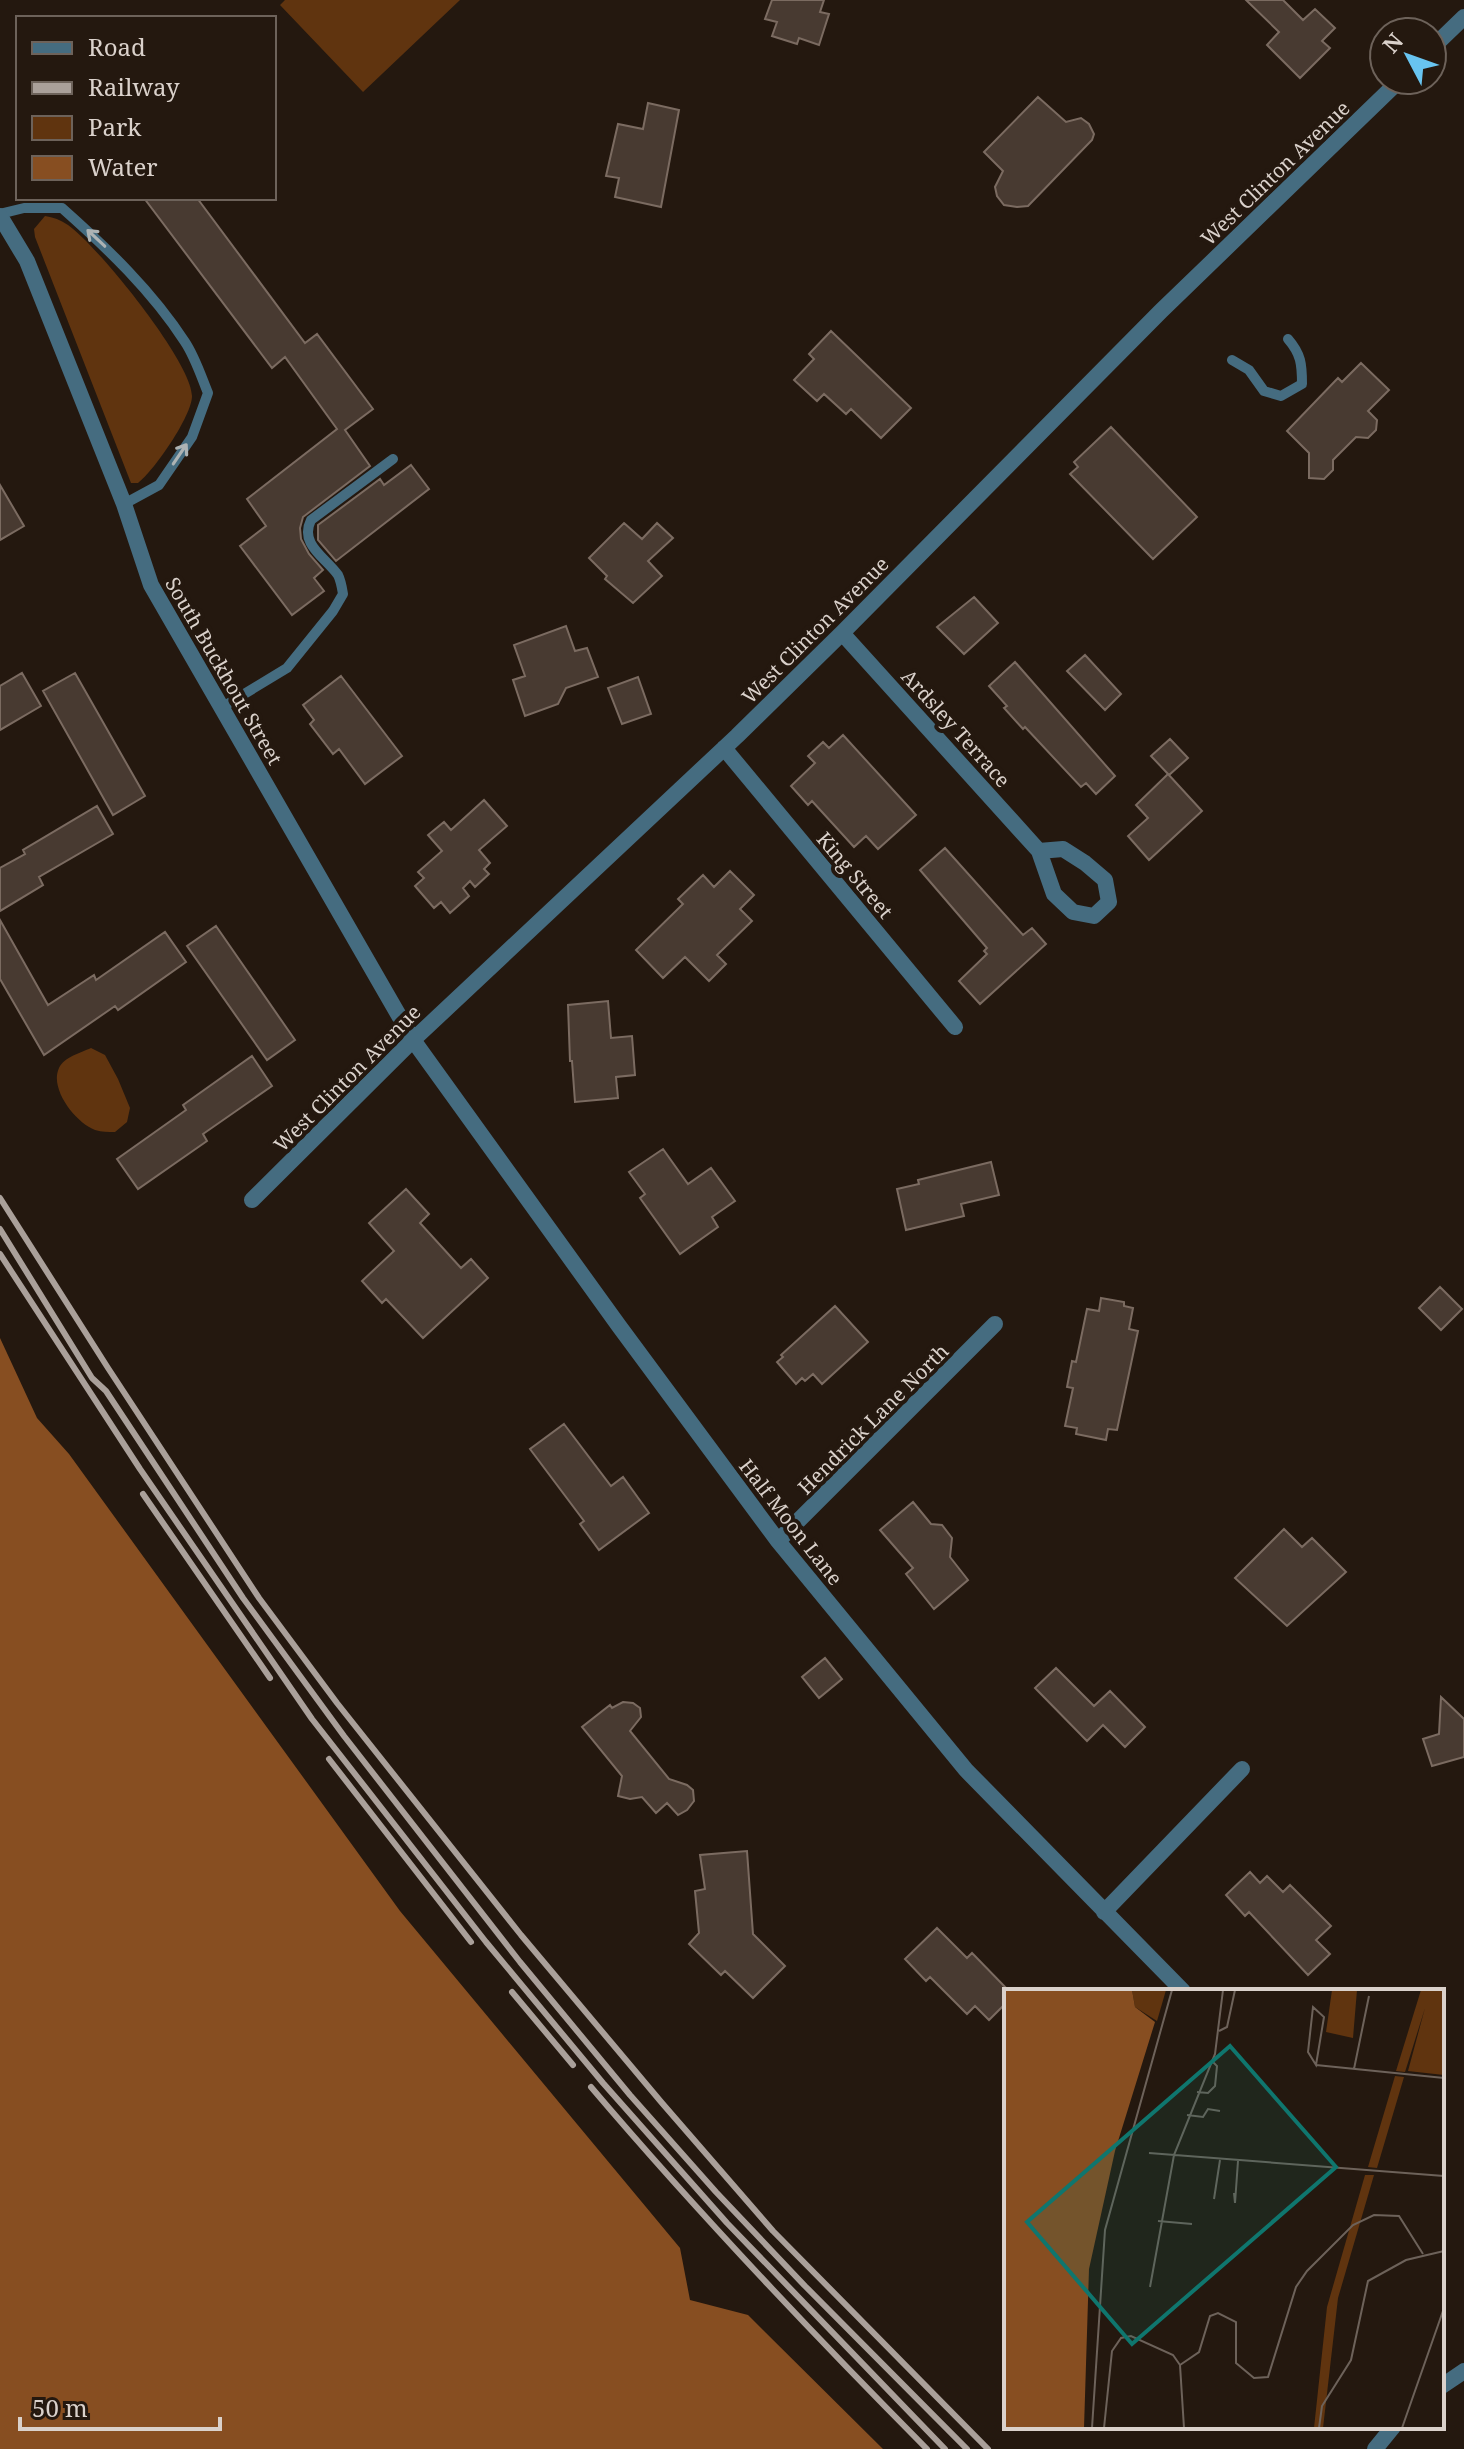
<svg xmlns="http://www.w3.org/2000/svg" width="1464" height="2449" viewBox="0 0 1464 2449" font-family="'Noto Serif',serif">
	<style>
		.green { fill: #60340f }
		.water { fill: #874e21 }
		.building { fill: #483a31; stroke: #7b6b61; stroke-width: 2 }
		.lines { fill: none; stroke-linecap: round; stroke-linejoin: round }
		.lane { stroke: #456c80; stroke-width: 10 }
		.street { stroke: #456c80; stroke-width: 16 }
		.rail { stroke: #aaa09a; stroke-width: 6 }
		.oneway { stroke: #adb3b4 }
		.labels { text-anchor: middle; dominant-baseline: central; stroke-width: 8; stroke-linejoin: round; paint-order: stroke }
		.street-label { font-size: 20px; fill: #dad1cb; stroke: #24180f }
		.inset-road { fill: none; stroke: #6d625a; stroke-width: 2 }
		.view { fill: #0f766e; fill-opacity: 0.15; stroke: #0f766e; stroke-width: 4 }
		.inset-edge { fill: none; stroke: #dad1cb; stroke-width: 4 }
	</style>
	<rect width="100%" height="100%" fill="#24180f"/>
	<path class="green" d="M285 0H460L363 92 280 5Z
		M45 216C53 217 61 220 68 225 97 245 192 362 192 396 192 416 154 471 138 483H131L35 237 34 229Z
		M91 1048 105 1055 118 1079 130 1108 127 1122 115 1132C108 1132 102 1132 95 1130 76 1123 49 1089 59 1068 64 1057 80 1053 91 1048Z"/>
	<path class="water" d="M0 1338 37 1418 69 1454 400 1911 680 2248 690 2300 748 2315 883 2449H0Z"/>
	<path class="building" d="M772 0H824L820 12 829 14 819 45 799 38 797 44 772 36 777 22 765 19Z
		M1246 0H1283L1303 20 1315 9 1335 28 1322 41 1330 48 1300 78 1267 45 1279 32Z
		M1038 97 1066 122 1081 118 1089 124 1094 134 1092 140 1028 206 1017 207 1004 205 997 196 995 187 1003 171 984 152Z
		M648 103 679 110 661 207 615 197 619 178 606 176 618 124 643 129Z
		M144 198H197L305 343 317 334 373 409 345 430 370 466 303 517 300 528 301 539 309 554 323 570 314 578 324 591 292 615 240 546 266 526 247 499 337 429 285 357 272 368Z
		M831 331 911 408 881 438 851 409 846 414 824 394 817 401 794 380 814 359 809 354Z
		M1361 363 1389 390 1368 411 1377 420 1376 430 1368 438 1356 437 1333 460V470L1324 479 1309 478V453L1287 431 1338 378 1342 382Z
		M1111 427 1197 517 1153 559 1070 474 1078 467 1074 462Z
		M411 465 429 489 336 561 318 540V525L380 479 384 485Z
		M0 485 24 526 0 540Z
		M624 523 642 539 657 523 673 538 648 561 662 576 633 603 605 579 607 576 589 558Z
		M974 597 998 623 964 654 937 627Z
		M566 626 575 651 587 648 598 677 566 688 558 704 525 716 513 680 525 676 514 645Z
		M1085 655 1121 694 1105 710 1067 671Z
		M1015 662 1115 776 1096 794 1086 783 1081 787 1025 727 1023 729 1004 708 1007 706 989 686Z
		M22 673 41 706 0 730V686Z
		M75 673 145 796 113 815 43 691Z
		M341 676 402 756 365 784 339 749 333 754 310 724 314 720 303 705Z
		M638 677 651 714 622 724 608 688Z
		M843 735 916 815 878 849 866 836 854 847 812 801 808 805 791 786 815 763 808 756 823 742 829 748Z
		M1170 739 1188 758 1169 775 1151 756Z
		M1168 774 1202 811 1149 860 1128 836 1148 818 1136 805Z
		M484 800 507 826 479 850 490 863 484 869 489 874 475 887 470 881 463 888 469 896 450 913 441 902 434 908 415 886 424 878 418 872 442 851 428 835 444 822 451 830Z
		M97 806 113 834 39 877 43 885 0 911V868L25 854 23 850Z
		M945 848 1023 935 1032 928 1046 944 980 1004 959 981 987 954 984 951 987 948 920 870Z
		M730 871 754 895 740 909 752 921 717 955 726 964 709 981 685 957 663 978 636 950 683 904 678 899 703 875 714 887Z
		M0 920 48 1005 94 975 96 980 165 932 186 962 118 1010 115 1006 44 1055 0 979Z
		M216 926 295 1040 267 1060 187 946Z
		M608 1001 611 1038 632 1036 635 1075 616 1077 618 1098 575 1102 572 1061H570L568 1005Z
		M252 1056 272 1086 203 1134 207 1141 138 1189 117 1159 186 1110 183 1105Z
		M663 1149 688 1184 711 1168 735 1201 712 1217 718 1227 680 1254 640 1198 645 1194 629 1172Z
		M991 1162 999 1195 961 1204 964 1216 906 1230 897 1189 919 1184 918 1180Z
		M406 1189 429 1214 420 1223 461 1268 471 1259 488 1278 423 1338 386 1299 382 1303 362 1281 394 1251 369 1223Z
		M1440 1287 1462 1309 1441 1330 1419 1308Z
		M1101 1298 1124 1302V1306L1133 1308 1129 1329 1138 1331 1117 1430 1108 1429 1106 1440 1076 1434 1077 1428 1065 1426 1073 1388 1067 1387 1072 1361 1076 1362 1087 1309 1099 1311Z
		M835 1306 868 1342 822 1384 813 1374 805 1381 802 1378 796 1384 777 1362 783 1357 781 1355Z
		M564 1424 611 1486 623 1477 649 1513 599 1550 580 1524 584 1521 530 1449Z
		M913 1502 931 1524 942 1525 952 1538 950 1557 968 1580 934 1609 906 1574 913 1568 880 1530Z
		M1284 1529 1302 1547 1312 1538 1346 1572 1287 1626 1235 1578Z
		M825 1658 842 1679 819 1698 802 1677Z
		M1056 1668 1094 1706 1110 1691 1145 1727 1125 1747 1103 1725 1087 1741 1035 1688Z
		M1441 1697 1464 1719V1757L1432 1766 1423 1739 1439 1734Z
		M623 1702 633 1703 640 1708 641 1717 630 1731 669 1779 687 1785 693 1790 694 1801 687 1810 678 1815 667 1803 656 1813 642 1797 630 1799 618 1796 622 1776 582 1727 610 1705 612 1708Z
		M747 1851 753 1934 785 1966 753 1998 725 1971 721 1975 689 1944 699 1933 695 1891 705 1889 700 1855Z
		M1250 1872 1260 1883 1267 1876 1283 1892 1290 1885 1331 1926 1316 1940 1330 1954 1308 1975 1249 1912 1245 1916 1226 1895Z
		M937 1928 967 1958 972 1953 1009 1991H1006V2003L989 2020 975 2006 967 2014 930 1977 926 1981 905 1959Z"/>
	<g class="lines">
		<path class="lane" d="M0 214 24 208H62C107 248 152 291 185 342 195 357 201 376 208 393L192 437 159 485 124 504
			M1232 360 1249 370 1264 391 1281 396 1302 384C1302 364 1301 354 1288 339
			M221 708 287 668 333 611 343 594C342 588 341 581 338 575 325 557 299 544 311 520L393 459"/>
		<path class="street" d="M1432 48 1464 17
			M0 216 27 261 124 504 151 585 413 1040 619 1326 778 1541 966 1770 1183 1991
			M842 633 1039 851 1054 894 1073 912 1094 916 1109 902 1105 880 1085 863 1063 849 1039 851
			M724 748 955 1027
			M252 1200 413 1040 737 736 842 633 1161 311 1400 80
			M778 1541 995 1324
			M1104 1912 1242 1769
			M1442 2386 1464 2371
			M1375 2449 1393 2427"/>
		<path class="rail" d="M0 1198 108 1368 259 1598 337 1703 521 1935 662 2103 773 2231 988 2449
			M0 1229 92 1378 106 1391 243 1598 344 1736 520 1962 630 2095 716 2192 805 2286 967 2449
			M0 1254 140 1469 312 1719 486 1942 603 2083 727 2223 945 2449
			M143 1494 270 1678
			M329 1759 471 1942
			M512 1992 573 2065
			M591 2087C698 2213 811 2332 927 2449"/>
	</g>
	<defs><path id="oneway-shaft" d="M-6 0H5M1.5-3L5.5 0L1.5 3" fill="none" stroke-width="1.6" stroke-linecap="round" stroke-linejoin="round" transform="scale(2)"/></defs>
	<g class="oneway">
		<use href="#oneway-shaft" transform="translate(96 238) rotate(-137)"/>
		<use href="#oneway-shaft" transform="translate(180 454) rotate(-56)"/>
	</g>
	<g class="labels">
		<g class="street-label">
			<text transform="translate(1275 173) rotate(-44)">West Clinton Avenue</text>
			<text transform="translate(815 630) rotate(-45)">West Clinton Avenue</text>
			<text transform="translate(224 671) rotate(60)">South Buckhout Street</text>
			<text transform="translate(956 728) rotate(48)">Ardsley Terrace</text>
			<text transform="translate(855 875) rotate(50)">King Street</text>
			<text transform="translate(347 1078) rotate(-45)">West Clinton Avenue</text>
			<text transform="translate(873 1419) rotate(-45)">Hendrick Lane North</text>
			<text transform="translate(791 1522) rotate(52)">Half Moon Lane</text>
		</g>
	</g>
	<g transform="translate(1004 1989)">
		<rect width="440" height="440" fill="#24180f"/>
		<path d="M128 1H162L153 32 131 18ZM328 1H353L349 49 322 43ZM417 1H440V86L404 82 421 19 401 83 392 82ZM391 87 400 88 373 179 364 178ZM361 186H370L334 309 319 439H310L323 318Z" fill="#60340f"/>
		<path d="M0 1H128L131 18 151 33 111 162 85 280 80 439H0Z" fill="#874e21"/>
		<path class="inset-road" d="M309 18 320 28 312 76 304 63ZM215 42 223 38 231 1M312 76 440 89M350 80 365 7M193 103 204 104 211 97 213 77 208 72M183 126 199 128 204 120 216 122M145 164 440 187M230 204 231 214 234 172M210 210 216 171M439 222 440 252M154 232 188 235M146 298 170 166 211 65 219 1M176 376 195 363 206 327 214 324 232 333V374L250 389 264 388 292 298 303 282 349 236 370 226 395 227 419 265M88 439 101 241 168 1M100 439 108 362 117 349 127 347 169 366 176 376 180 439M315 439 318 417 347 371 364 292 402 271 440 262M398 439 440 319"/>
		<path class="view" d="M226 57 332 178 128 355 23 233Z"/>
		<rect width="440" height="440" class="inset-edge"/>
	</g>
	<rect x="16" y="16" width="260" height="184" fill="#24180f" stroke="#6d625a" stroke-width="2"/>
	<rect x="32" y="42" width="40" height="12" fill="#456c80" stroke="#6d625a" stroke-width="2"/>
	<text x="88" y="56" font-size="24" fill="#dad1cb">Road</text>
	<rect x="32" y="82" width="40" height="12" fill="#aaa09a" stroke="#6d625a" stroke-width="2"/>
	<text x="88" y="96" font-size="24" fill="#dad1cb">Railway</text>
	<rect x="32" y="116" width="40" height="24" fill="#60340f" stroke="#6d625a" stroke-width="2"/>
	<text x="88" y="136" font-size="24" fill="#dad1cb">Park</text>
	<rect x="32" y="156" width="40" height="24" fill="#874e21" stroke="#6d625a" stroke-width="2"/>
	<text x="88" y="176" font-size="24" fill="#dad1cb">Water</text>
	<g transform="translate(1408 56) rotate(311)"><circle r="38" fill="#24180f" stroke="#6d625a" stroke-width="2"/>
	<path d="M0-6L14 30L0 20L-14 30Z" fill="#68c4f0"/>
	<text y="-12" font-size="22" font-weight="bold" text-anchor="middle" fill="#dad1cb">N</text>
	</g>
	<path d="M20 2417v12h200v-12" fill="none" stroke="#dad1cb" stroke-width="4"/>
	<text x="32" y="2417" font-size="24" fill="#dad1cb" stroke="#24180f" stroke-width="6" paint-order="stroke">50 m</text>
</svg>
